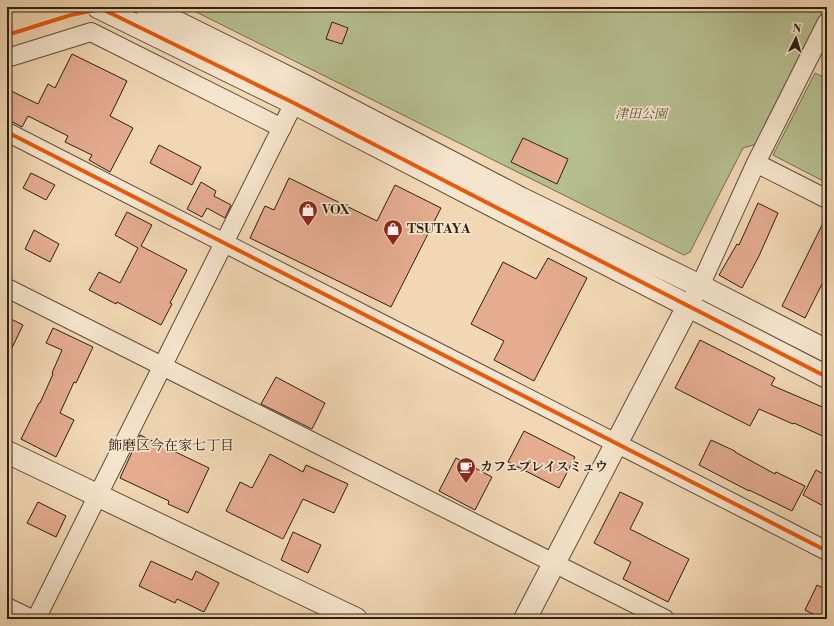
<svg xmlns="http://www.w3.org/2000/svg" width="834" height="626" viewBox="0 0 834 626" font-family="'Libre Bodoni','Noto Serif JP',serif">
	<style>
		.green { fill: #b6bf90; stroke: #716f51 }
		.building { fill: #e5ac90; stroke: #2c1f12 }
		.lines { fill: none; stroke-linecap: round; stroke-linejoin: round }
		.minor-casing { stroke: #5d4d3a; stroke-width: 20 }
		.tertiary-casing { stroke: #5d4d3a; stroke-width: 24 }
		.minor { stroke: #f6e5ce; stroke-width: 18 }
		.tertiary { stroke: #f6e5ce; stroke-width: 22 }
		.cycleway-casing { stroke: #f6e5ce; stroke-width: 6 }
		.cycleway { stroke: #e8590c; stroke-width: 4 }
		.labels { text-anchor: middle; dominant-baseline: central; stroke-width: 3.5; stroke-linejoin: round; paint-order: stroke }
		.park-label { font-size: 13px; font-style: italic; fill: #554f38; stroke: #f6e5ce }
		.poi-label { font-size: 13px; font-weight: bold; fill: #2c1f12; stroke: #f6e5ce; text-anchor: start }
		.neighbourhood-label { font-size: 14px; fill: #2c1f12; stroke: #f6e5ce }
	</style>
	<rect width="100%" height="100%" fill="#f1d7b3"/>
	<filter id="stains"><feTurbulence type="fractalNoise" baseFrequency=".005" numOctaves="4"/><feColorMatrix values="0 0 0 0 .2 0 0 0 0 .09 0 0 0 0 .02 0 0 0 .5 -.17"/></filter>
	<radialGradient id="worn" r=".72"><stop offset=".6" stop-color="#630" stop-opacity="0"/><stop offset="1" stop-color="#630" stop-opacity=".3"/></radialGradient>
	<path class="green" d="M186 7H826L757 144 743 148 690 252 684 255Z
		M815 73 827 79V183L773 155Z"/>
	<path class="building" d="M332 22 348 28 342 44 326 39Z
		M72 54 127 81 110 116 133 128 110 172 89 160 92 155 65 142 68 136 28 116 22 127 7 119V89L38 104 48 84 55 88Z
		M523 138 568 159 557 184 511 162Z
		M159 145 201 167 192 185 150 163Z
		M31 173 55 185 46 200 23 188Z
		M289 178 377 221 395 185 441 208 391 307 250 238 265 206 274 210Z
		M201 182 216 191 214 196 231 205 225 218 207 208 202 217 187 209Z
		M758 203 778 213 759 256 742 288 719 275 737 244 739 245Z
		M127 212 152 225 141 246 187 270 170 303 172 304 161 325 117 302 116 304 89 290 99 272 120 283 138 248 115 235Z
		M827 215V274L805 318 782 306Z
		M34 230 59 244 50 262 25 249Z
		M548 258 587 278 534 381 494 360 504 341 471 324 503 262 536 279Z
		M7 317 23 325 7 358Z
		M53 328 93 347 76 383 74 382 60 413 74 420 56 457 21 439 39 403H40L53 374 52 373 62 350 46 343Z
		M700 340 775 378 771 385 827 409V438L794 423 793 424 759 409 750 426 675 388Z
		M276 377 325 403 312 429 261 404Z
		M524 431 575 457 559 488 508 462Z
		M140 435 209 468 188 513 168 504 169 501 120 478Z
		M711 440 735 451V452L775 474 776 472 805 486 792 511 749 490V491L699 465Z
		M270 454 303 472 306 465 348 484 334 513 303 499 283 539 226 511 240 482 252 488Z
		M456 458 492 477 475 510 439 491Z
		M816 470 827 476V508L803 495Z
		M620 492 643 503 630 529 689 559 668 602 623 579 631 562 594 543Z
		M38 502 66 516 56 537 27 523Z
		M293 532 321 545 308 573 281 560Z
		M151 561 192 580 196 571 219 583 204 612 177 599 175 603 139 586Z
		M817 585 827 590V619H823L805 610Z"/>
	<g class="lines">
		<g class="minor-casing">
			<path id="minor" d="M7 58 91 32 282 128
				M7 132C280 273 554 411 827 551
				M756 163 827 199
				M7 288 665 619
				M688 306 700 286 756 163 827 22
				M7 607 32 619
				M36 619 300 91"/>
		</g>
		<g class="tertiary-casing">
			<path id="tertiary" d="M98 7 294 103 507 213 827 377
				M146 7 303 85 520 198 700 286 827 351
				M7 452 356 619
				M525 619 688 306"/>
		</g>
		<use href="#minor" class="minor"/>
		<use href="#tertiary" class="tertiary"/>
		<g class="cycleway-casing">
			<path id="cycleway" d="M98 7 294 103 507 213 827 377
				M7 35 71 15 105 8
				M7 132C280 273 554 411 827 551"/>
		</g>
		<use href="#cycleway" class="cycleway"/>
	</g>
	<defs>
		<g id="shop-pin" transform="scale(1)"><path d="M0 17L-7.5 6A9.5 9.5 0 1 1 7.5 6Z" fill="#8f2418" stroke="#f6e5ce"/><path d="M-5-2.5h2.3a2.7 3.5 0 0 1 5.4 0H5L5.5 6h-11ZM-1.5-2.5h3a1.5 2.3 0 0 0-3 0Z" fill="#fff"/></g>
		<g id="cafe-pin" transform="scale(1)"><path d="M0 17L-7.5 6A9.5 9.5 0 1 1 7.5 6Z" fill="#8f2418" stroke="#f6e5ce"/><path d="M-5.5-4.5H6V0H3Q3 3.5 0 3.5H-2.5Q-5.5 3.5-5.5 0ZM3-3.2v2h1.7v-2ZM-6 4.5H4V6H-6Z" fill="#fff"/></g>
	</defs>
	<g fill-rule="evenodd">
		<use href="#shop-pin" x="308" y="210"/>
		<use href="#shop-pin" x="393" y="229"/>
		<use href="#cafe-pin" x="466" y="467"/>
	</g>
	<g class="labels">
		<g class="park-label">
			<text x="641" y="114">津田公園</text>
		</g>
		<g class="poi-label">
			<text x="322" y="210">VOX</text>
			<text x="407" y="229">TSUTAYA</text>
			<text x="480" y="467">カフェプレイスミュウ</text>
		</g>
		<g class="neighbourhood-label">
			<text x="171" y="446">飾磨区今在家七丁目</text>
		</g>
	</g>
	<rect width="834" height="626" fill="none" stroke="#f1d7b3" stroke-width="24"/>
	<rect x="8" y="8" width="818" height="610" fill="none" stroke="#2c1f12" stroke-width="2"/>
	<rect x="12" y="12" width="810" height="602" fill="none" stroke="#2c1f12"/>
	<g transform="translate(796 38) rotate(5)" stroke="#f6e5ce" stroke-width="3" paint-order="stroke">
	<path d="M0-3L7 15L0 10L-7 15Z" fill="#2c1f12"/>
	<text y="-6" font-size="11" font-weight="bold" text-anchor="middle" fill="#2c1f12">N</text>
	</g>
	<rect width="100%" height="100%" filter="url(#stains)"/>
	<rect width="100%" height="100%" fill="url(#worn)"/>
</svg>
